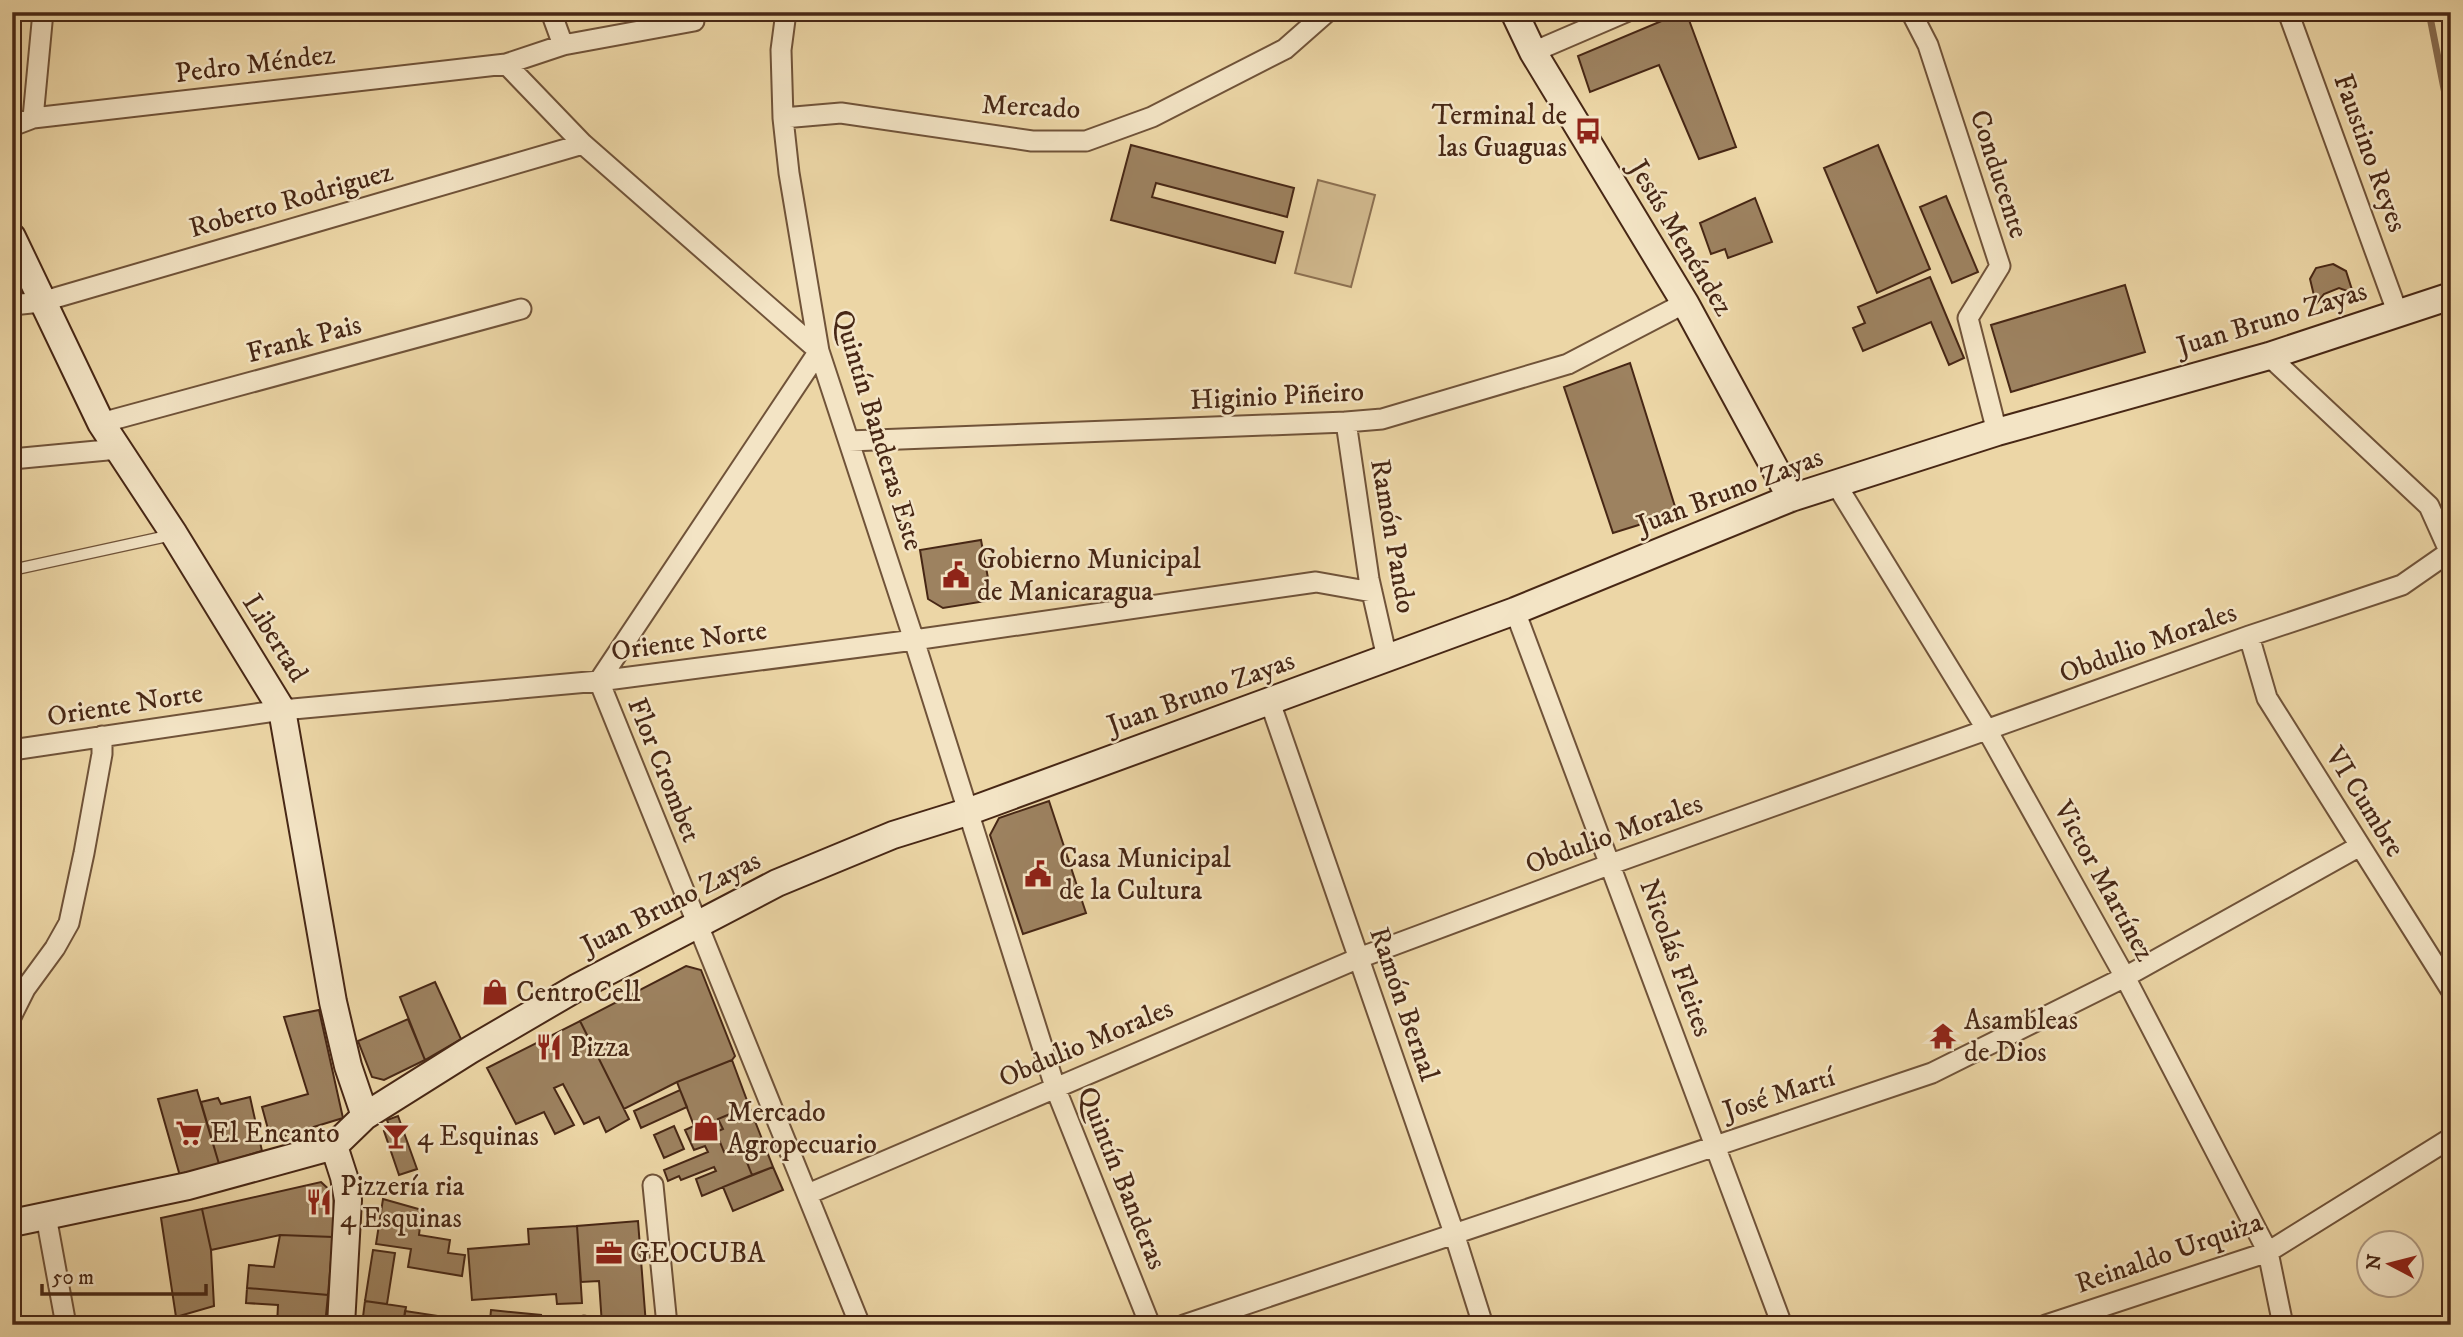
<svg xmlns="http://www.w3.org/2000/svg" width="2463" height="1337" viewBox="0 0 2463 1337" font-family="'IM FELL DW Pica',serif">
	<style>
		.green { fill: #d0b88d; stroke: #8c7051; stroke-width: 2 }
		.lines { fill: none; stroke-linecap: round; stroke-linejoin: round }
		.stream { stroke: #886c4f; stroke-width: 7 }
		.building { fill: #9d8260; stroke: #472715; stroke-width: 2 }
		.lane-casing { stroke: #705339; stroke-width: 13 }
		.street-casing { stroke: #705339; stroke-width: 23 }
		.secondary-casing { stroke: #472715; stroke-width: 30 }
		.lane { stroke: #f3e4c5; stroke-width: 10 }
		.street { stroke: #f3e4c5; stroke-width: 19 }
		.secondary { stroke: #f3e4c5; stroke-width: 26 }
		.labels { text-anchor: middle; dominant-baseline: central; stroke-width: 5; stroke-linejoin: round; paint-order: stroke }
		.street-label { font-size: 28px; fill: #472715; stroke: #f3e4c5 }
		.poi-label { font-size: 28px; fill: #472715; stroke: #f3e4c5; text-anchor: start }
	</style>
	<rect width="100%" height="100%" fill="#ecd6a6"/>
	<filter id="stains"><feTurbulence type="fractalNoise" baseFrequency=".00286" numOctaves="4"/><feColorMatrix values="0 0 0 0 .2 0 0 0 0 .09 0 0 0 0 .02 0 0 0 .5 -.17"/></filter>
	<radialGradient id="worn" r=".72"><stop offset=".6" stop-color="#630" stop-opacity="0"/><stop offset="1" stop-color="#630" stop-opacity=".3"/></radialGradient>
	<path class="green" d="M1318 180 1375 195 1351 287 1295 273Z"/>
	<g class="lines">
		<path class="stream" d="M2429 12 2446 99 2451 101"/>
	</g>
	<path class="building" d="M1683 12H1686L1736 147 1699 159 1659 65 1590 92 1578 56Z
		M1131 145 1294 188 1287 217 1156 183 1152 197 1283 232 1275 263 1111 220Z
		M1878 145 1930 269 1877 293 1824 168Z
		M1946 196 1978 272 1952 283 1920 207Z
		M1755 198 1772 242 1728 258 1725 249 1711 254 1700 223Z
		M2333 264 2346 271 2353 293 2339 288 2324 294 2316 304 2310 279 2316 268Z
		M1930 277 1964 358 1949 365 1931 322 1863 351 1853 328 1865 323 1858 307Z
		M2125 285 2145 352 2011 392 1991 325Z
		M1630 363 1677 513 1613 533 1564 387Z
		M981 540 992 600 943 608 928 599 920 550Z
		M1049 801 1086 913 1023 934 990 835 999 818Z
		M686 966 701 970 735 1056 732 1060 677 1082 624 1109 580 1021Z
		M435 982 461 1039 425 1060 400 997Z
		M319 1010 343 1118 271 1140 262 1107 308 1094 284 1017Z
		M408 1019 425 1060 384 1080 372 1077 358 1041Z
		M580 1021 629 1119 606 1132 599 1117 584 1124 563 1084 554 1088 574 1125 555 1134 544 1112 516 1124 487 1068Z
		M732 1060 749 1106 718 1119 723 1129 716 1132 724 1152 740 1145 752 1175 702 1196 696 1179 716 1171 714 1167 681 1180 679 1176 668 1181 664 1170 708 1152 705 1146 694 1150 685 1130 694 1126 677 1082Z
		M197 1090 219 1164 180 1176 158 1099Z
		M680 1090 687 1107 641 1128 634 1111Z
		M250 1097 262 1151 219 1164 201 1102 218 1098 221 1104Z
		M749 1106 773 1167 752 1175 740 1145 724 1152 716 1132 723 1129 718 1119Z
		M398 1116 417 1169 399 1175 384 1131 390 1128 387 1120Z
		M674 1126 684 1149 664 1158 654 1135Z
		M773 1167 783 1190 733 1211 723 1187Z
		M321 1182 337 1197 333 1237 280 1235 211 1250 202 1209Z
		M383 1199 422 1210 419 1235 450 1240 448 1253 465 1255 462 1276 408 1267 411 1249 376 1244Z
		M202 1209 211 1250 214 1306 176 1317 161 1218Z
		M638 1221 646 1325H602L599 1281 581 1282 577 1226Z
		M577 1226 582 1303 557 1304 556 1294 472 1300 468 1249 529 1244 528 1229Z
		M280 1235 333 1237 328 1295 247 1288 249 1265 274 1267Z
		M373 1250 395 1253 387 1304 365 1301Z
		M247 1288 328 1295 325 1325H277L278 1305 246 1303Z
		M365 1301 406 1307 403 1325H362Z
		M491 1310 541 1315 540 1325H454L455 1318 490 1321Z
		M405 1311 445 1317 444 1325H403Z"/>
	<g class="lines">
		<g class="lane-casing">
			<path id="lane" d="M12 570 172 535
				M581 1325 584 1321"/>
		</g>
		<g class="street-casing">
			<path id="street" d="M551 12 563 45
				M786 12 781 50 783 118 789 173 819 351 914 640 1055 1087 1150 1325
				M1911 12 1928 45 2000 266 1968 318 1997 432
				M2288 12 2398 314
				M1533 52 1626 12
				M506 64 583 144 819 351 599 681 860 1325
				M33 118 43 12
				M783 118 841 113 1032 141H1086L1152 117 1285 49 1327 12
				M12 126 33 118 506 64 563 45 694 21
				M12 305 41 302 583 144
				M2269 356 2429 506 2451 555
				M1346 422 1369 579 1387 658
				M101 423 521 309
				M849 441 1346 422 1382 419 1568 364 1685 303
				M12 459 118 449
				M1836 484 1987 730 2125 977 2268 1252 2283 1325
				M1515 611 1782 1325
				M2249 636 2267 698 2451 990
				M1270 702 1454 1233 1483 1325
				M12 750 282 710 599 681 914 640 1316 582 1372 592
				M12 1015 25 989 55 948 69 923 84 853 102 754V736
				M653 1185 667 1325
				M808 1194 1359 958 1611 864 2249 636 2402 585 2448 553
				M46 1216 66 1325
				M1184 1325 1932 1073 2125 977 2360 846
				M2046 1325 2268 1252 2451 1138"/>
		</g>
		<g class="secondary-casing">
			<path id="secondary" d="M1514 12 1533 52 1685 303 1791 498
				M12 237 101 423 174 534 282 710 333 1002 348 1066 365 1116
				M334 1146 344 1177 348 1200 341 1325
				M12 1223 188 1186 334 1146 365 1116 470 1050 578 987 777 883 893 835 967 812 1515 611 1791 498 1997 432 2269 356 2451 296"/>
		</g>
		<use href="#lane" class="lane"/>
		<use href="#street" class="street"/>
		<use href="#secondary" class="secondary"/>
	</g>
	<defs>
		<g id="bus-bare" transform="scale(2.1)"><path d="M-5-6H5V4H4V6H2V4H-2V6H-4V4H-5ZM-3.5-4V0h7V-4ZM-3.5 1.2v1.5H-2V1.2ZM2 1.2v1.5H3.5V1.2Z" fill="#8f2418" stroke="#f3e4c5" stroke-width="2.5" paint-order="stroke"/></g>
		<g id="civic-bare" transform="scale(2.1)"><path d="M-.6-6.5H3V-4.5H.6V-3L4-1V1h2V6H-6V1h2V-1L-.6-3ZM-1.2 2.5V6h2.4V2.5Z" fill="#8f2418" stroke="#f3e4c5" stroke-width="2.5" paint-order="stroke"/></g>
		<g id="shop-bare" transform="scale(2.1)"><path d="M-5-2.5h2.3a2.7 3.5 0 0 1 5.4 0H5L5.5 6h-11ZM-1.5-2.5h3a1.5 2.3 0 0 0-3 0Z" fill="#8f2418" stroke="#f3e4c5" stroke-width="2.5" paint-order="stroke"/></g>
		<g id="temple-bare" transform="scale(2.1)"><path d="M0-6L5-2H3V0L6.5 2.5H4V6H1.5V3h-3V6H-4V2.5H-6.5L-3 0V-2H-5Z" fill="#8f2418" stroke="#f3e4c5" stroke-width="2.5" paint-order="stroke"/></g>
		<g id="restaurant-bare" transform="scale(2.1)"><path d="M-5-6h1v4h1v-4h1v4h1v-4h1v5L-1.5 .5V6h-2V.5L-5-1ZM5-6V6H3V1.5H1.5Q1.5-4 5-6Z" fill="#8f2418" stroke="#f3e4c5" stroke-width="2.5" paint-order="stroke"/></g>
		<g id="supermarket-bare" transform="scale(2.1)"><path d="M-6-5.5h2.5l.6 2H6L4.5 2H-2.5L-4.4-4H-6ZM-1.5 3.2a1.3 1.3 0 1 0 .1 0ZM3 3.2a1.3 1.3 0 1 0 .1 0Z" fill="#8f2418" stroke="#f3e4c5" stroke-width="2.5" paint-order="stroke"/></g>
		<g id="bar-bare" transform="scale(2.1)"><path d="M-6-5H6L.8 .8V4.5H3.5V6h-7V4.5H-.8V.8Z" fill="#8f2418" stroke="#f3e4c5" stroke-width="2.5" paint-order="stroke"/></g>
		<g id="office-bare" transform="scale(2.1)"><path d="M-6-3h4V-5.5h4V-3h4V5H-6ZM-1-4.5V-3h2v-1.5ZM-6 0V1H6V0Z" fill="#8f2418" stroke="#f3e4c5" stroke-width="2.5" paint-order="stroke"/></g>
	</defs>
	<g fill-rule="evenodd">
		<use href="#bus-bare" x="1588" y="131"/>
		<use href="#civic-bare" x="956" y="575"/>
		<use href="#civic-bare" x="1038" y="874"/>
		<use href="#shop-bare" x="495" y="992"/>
		<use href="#temple-bare" x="1943" y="1036"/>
		<use href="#restaurant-bare" x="549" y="1047"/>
		<use href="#shop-bare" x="706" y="1128"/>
		<use href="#supermarket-bare" x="189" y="1133"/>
		<use href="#bar-bare" x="396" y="1136"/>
		<use href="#restaurant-bare" x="319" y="1202"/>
		<use href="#office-bare" x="609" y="1253"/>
	</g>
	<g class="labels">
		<g class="street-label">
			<text transform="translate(255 64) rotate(-7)">Pedro Méndez</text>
			<text transform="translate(1031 107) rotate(3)">Mercado</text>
			<text transform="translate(2370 153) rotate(70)">Faustino Reyes</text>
			<text transform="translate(1999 174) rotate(72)">Conducente</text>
			<text transform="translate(291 200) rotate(-16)">Roberto Rodriguez</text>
			<text transform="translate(1681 238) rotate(59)">Jesús Menéndez</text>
			<text transform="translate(2272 319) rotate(-17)">Juan Bruno Zayas</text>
			<text transform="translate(304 339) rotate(-15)">Frank Pais</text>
			<text transform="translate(1277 396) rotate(-3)">Higinio Piñeiro</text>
			<text transform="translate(878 430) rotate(73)">Quintín Banderas Este</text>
			<text transform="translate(1730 491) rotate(-21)">Juan Bruno Zayas</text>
			<text transform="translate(1393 536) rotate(80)">Ramón Pando</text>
			<text transform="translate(275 638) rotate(58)">Libertad</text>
			<text transform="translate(689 641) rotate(-8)">Oriente Norte</text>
			<text transform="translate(2148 643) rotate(-20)">Obdulio Morales</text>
			<text transform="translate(1201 693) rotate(-20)">Juan Bruno Zayas</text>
			<text transform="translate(125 705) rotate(-9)">Oriente Norte</text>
			<text transform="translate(664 770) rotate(68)">Flor Crombet</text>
			<text transform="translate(2365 802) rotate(58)">VI Cumbre</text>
			<text transform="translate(1614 834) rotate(-20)">Obdulio Morales</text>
			<text transform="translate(2104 881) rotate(61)">Victor Martínez</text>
			<text transform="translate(671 903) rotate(-27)">Juan Bruno Zayas</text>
			<text transform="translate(1676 958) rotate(70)">Nicolás Fleites</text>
			<text transform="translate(1404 1004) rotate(71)">Ramón Bernal</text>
			<text transform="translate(1086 1043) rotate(-23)">Obdulio Morales</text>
			<text transform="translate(1779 1094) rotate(-18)">José Martí</text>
			<text transform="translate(1122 1178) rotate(68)">Quintín Banderas</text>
			<text transform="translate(2169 1253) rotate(-19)">Reinaldo Urquiza</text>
		</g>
		<g class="poi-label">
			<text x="1567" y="115" text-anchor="end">Terminal de<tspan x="1567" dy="32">las Guaguas</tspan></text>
			<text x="977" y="559">Gobierno Municipal<tspan x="977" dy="32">de Manicaragua</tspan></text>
			<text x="1059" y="858">Casa Municipal<tspan x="1059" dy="32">de la Cultura</tspan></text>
			<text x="516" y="992">CentroCell</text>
			<text x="1964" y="1020">Asambleas<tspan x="1964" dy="32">de Dios</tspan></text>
			<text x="570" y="1047">Pizza</text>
			<text x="727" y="1112">Mercado<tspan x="727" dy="32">Agropecuario</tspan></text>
			<text x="210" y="1133">El Encanto</text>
			<text x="417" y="1136">4 Esquinas</text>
			<text x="340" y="1186">Pizzería ria<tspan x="340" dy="32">4 Esquinas</tspan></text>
			<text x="630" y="1253">GEOCUBA</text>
		</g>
	</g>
	<rect width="2463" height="1337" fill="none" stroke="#ecd6a6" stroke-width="42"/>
	<rect x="14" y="14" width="2435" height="1309" fill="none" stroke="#472715" stroke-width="3.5"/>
	<rect x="21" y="21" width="2421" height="1295" fill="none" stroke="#472715" stroke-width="2"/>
	<g transform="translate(2390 1264) rotate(277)"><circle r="33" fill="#f3e4c5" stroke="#ae987f" stroke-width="2"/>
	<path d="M0-5L12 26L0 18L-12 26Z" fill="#8f2418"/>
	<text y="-10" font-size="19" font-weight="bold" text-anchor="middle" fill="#472715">N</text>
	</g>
	<path d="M42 1284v10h164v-10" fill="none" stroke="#472715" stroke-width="3.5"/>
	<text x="52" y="1284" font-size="21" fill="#472715" stroke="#f3e4c5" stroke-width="5" paint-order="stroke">50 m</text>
	<rect width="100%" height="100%" filter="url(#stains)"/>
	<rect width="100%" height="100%" fill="url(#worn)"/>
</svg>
